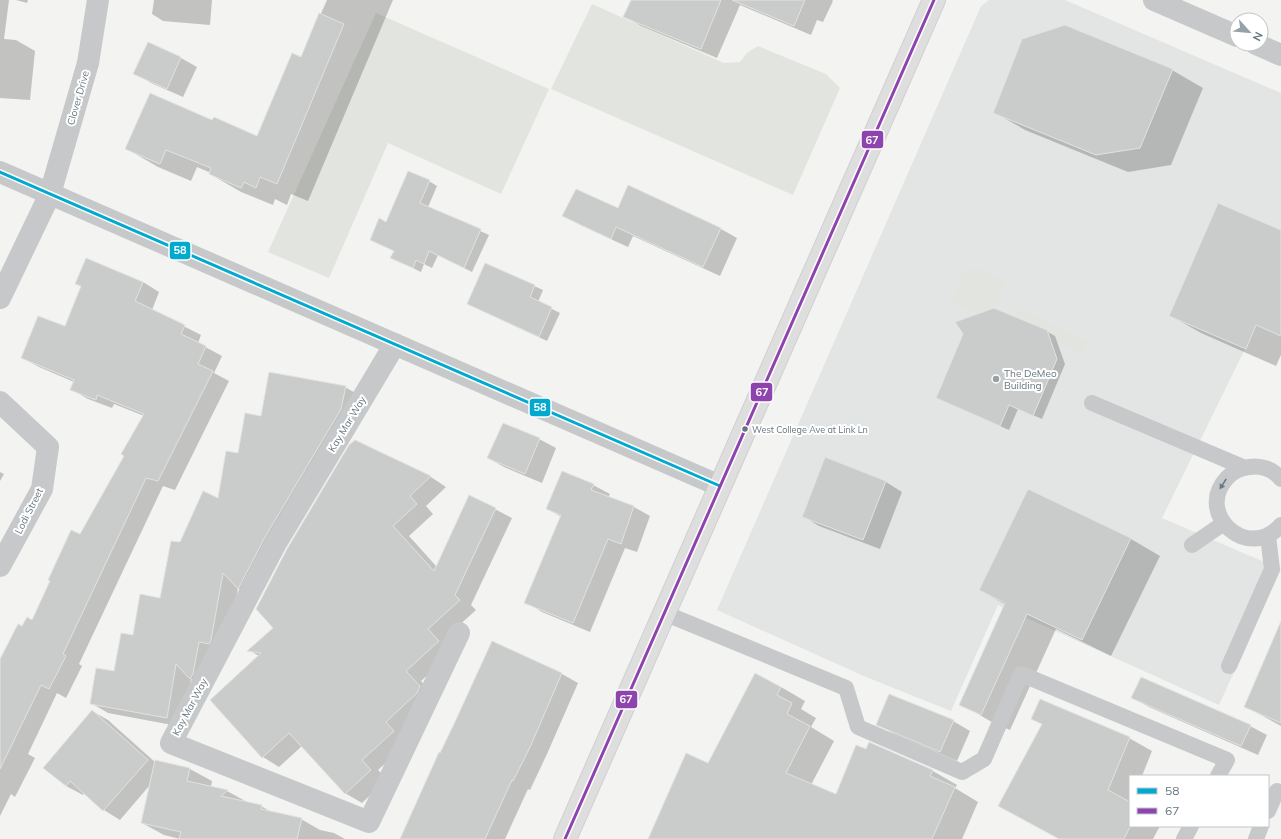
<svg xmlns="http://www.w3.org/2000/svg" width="1281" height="839" viewBox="0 0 1281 839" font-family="Mulish,sans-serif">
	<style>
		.built { fill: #e3e5e4 }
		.green { fill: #e2e5df }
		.shadow { fill: #0003 }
		.building { fill: #cacccc; stroke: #e2e2e1 }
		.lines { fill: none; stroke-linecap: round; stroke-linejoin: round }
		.secondary-casing { stroke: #cfd0d1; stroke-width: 24 }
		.service { stroke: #c7c8c9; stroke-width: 16 }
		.minor { stroke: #c7c8c9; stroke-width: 22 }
		.secondary { stroke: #dddedd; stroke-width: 22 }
		.bus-1-casing { stroke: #fff; stroke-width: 6 }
		.bus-2-casing { stroke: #fff; stroke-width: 6 }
		.bus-1 { stroke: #00a9ce; stroke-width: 3 }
		.bus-2 { stroke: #8e44ad; stroke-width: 3 }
		.oneway { fill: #697a85 }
		.poi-dot { fill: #96a2a8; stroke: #fff; stroke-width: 1.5 }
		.bus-dot { fill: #647681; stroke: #fff; stroke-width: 1.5 }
		.labels { text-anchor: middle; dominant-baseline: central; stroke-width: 4; stroke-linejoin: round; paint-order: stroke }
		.bus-label { font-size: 9px; fill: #647681; stroke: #fff; text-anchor: start }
		.street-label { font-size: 10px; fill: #647681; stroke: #fff }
		.poi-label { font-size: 10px; fill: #647681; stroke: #fff; text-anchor: start }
		.line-badge { stroke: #fff; stroke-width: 1.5 }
		.badge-label { font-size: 11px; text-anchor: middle; font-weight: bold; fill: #fff }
	</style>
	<rect width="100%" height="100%" fill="#f3f3f1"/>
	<path class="built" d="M989 0H1065L1281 93V266L1245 349 1162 518 1281 569 1219 705 998 605 951 711 866 677 717 610 981 6Z"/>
	<path class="green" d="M592 4 724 63 740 62 747 53 758 46 826 74 840 88 793 195 551 89Z
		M376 13 549 89 501 194 388 143 329 278 268 252Z
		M975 267 1007 281 990 319 950 302 965 269Z
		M1017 309 1089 341 1082 354 1052 341 1048 330 1015 316Z"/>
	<path class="shadow" d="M0 0H9L4 39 16 40 35 51 30 100 0 98Z
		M16 0H28L27 3Z
		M154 0H212L210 25 163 21 152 14Z
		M327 0H393L308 201 291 194 287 205 275 199 273 205 241 192 210 174 211 173 197 167 191 181 158 167 127 149 213 121 258 137 301 58Z
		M632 0H832L833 1 823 22 817 20 811 35 740 5 717 58 641 26 625 17Z
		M148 43 181 58 197 67 183 97 151 83 135 73Z
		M1172 70 1203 88 1171 165 1128 172 1025 130 994 112Z
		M429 181 437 186 428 207 489 235 472 272 438 255 432 268 424 264 421 272 392 258 395 251 371 240Z
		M629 186 721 229 737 238 720 276 633 236 628 247 580 225 564 216 618 209Z
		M1281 231V355L1276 366 1201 333 1171 316Z
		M87 259 143 282 159 292 152 310 201 335 198 343 222 356 214 373 229 381 175 490 163 486 79 664 82 666 66 698 57 693 28 754 35 758 15 797 11 794 0 816V673L32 621 51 580 81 535 125 456 144 416 114 404 112 408 88 399 71 389 74 382 39 367 23 358 65 327 82 286Z
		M486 264 543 290 538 302 560 313 547 341 468 304Z
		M1046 331 1055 336 1065 364 1042 419 1018 409 1009 430 937 398Z
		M345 387 362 397 254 598 238 588 227 650 207 688 191 679 183 727 108 713 91 703 115 673 133 636 161 599 180 543 219 499 239 454 262 417Z
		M539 439 556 448 542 483 504 467 488 458Z
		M355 441 431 477 446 487 426 506 433 514 409 536 437 567 470 496 512 518 471 605 476 610 444 639 455 651 421 681 436 697 410 741 378 770 387 779 362 803 345 793 302 746 279 767 263 757 259 656 249 650 274 628Z
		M825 458 886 482 902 492 880 549 819 526 803 516Z
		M0 472 4 474 0 481Z
		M593 485 610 494 608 497 634 507 650 516 637 552 625 548 590 632 542 612 526 602 562 517 547 509Z
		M1028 490 1131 539 1160 556 1111 656 1056 629 1010 730 990 721 961 704 1006 605 980 590Z
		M1281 623V726L1246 707Z
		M562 674 578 683 547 754 530 790 528 789 505 839H400L439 754Z
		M781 687 805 701 801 709 816 718 811 727 834 741 811 785 836 795 867 750 870 743 933 771 957 785 955 788 978 802 962 839H649L709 765Z
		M1133 698 1250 726 1267 735 1258 755 1149 707Z
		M92 711 108 720 155 762 156 761 190 769 212 781 211 787 227 791 249 803 261 806 273 813 301 819 320 830 334 833 345 839H180L164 835 142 823 150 785 120 820 104 810 84 793 83 795 66 786 45 768Z
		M1032 719 1129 738 1152 751 1142 776H1130V826H1160L1153 839H1060L1043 725Z
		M953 721 970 731 957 761 894 734 878 724Z"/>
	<path class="building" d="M631 0H721L701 49 623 17Z
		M732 0H805L794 26Z
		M319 13 344 24 277 184 260 177 256 188 244 182 241 188 209 174 211 168 166 150 160 164 125 149 150 93 212 120 214 117 257 136 292 53 301 57Z
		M1065 25 1173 69 1140 148 1096 155 993 113 1022 39Z
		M148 42 181 57 167 89 133 74Z
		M408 171 430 180 420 203 481 229 464 268 429 251 424 264 416 260 413 268 390 258 394 251 370 240 379 218 386 222Z
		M628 185 721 228 703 267 616 227 611 239 562 216 576 189 618 208Z
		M1218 203 1281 230V336L1256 325 1246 349 1169 316Z
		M86 258 143 282 135 301 185 325 181 334 206 346 198 364 213 371 158 481 146 478 63 654 66 656 49 689 41 685 0 769V659L18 624 22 626 27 617 32 620 50 581 48 580 71 530 80 534 124 456 121 454 144 414 97 395 96 400 70 390 74 380 21 358 38 316 65 326 81 286 75 284Z
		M485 263 535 285 530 297 552 307 539 337 467 304Z
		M994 308 1047 330 1057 359 1033 416 1009 405 1000 426 936 398 963 334 955 322Z
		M269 372 346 386 341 409 265 537 238 589 223 573 211 640 209 644 199 642 193 674 190 679 176 664 167 718 90 704 96 668 114 671 121 633 133 635 140 594 160 598 171 541 180 542 203 491 218 498 226 451 238 453 245 413 261 416Z
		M503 423 540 438 525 474 487 458Z
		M355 440 431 476 410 496 417 504 393 526 434 571 469 495 496 508 455 595 460 600 428 629 439 641 406 671 420 686 417 693 386 722 394 731 362 760 371 770 345 794 289 733 262 758 210 700 261 653 247 651 273 628 256 609 287 549 349 445Z
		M825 457 886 481 863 540 802 517Z
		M562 471 594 484 591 490 634 506 621 544 608 539 573 623 524 603 561 515 546 509Z
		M1028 489 1131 538 1082 640 1027 614 981 715 959 705 1005 603 979 590Z
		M1281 621V723L1244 707Z
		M492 641 562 673 531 745 513 781 512 780 485 839H400L439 752 440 753 454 724Z
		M755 673 781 687 777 695 792 703 787 714 810 726 786 773 836 794 856 745 866 749 869 742 933 770 930 776 955 787 932 839H648L686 753 708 763Z
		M1141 677 1251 725 1241 746 1131 698Z
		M889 694 954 720 940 752 876 725Z
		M1040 699 1130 737 1108 790 1130 802V827L1124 839H1059L998 806 1042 724 1031 719Z
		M92 710 148 760 103 811 70 781 66 786 43 768Z
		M155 760 190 768 187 781 228 790 221 796 262 805 261 809 302 818 297 839H179L181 832 141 823Z"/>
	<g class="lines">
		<g class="secondary-casing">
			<path id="secondary" d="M565 839 934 0"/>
		</g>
		<path class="service" d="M1092 403 1243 467
			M1281 479C1273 469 1261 465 1249 467 1240 468 1233 471 1227 478 1194 513 1248 563 1281 525
			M1192 545 1224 523
			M664 613 846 688 858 727 962 772 984 759 1021 674 1227 760 1218 776
			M1229 666 1272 569 1268 536
			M1268 811 1277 791 1281 793
			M1184 839 1191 826
			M1256 839 1261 826"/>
		<path class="minor" d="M1154 0 1237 36
			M1256 44 1281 55
			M0 172 720 486
			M0 298 50 194 88 63 98 0
			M395 344 276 543 171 743 369 822 459 633
			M0 402 48 447 42 489 0 566"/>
		<use href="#secondary" class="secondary"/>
		<g class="bus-1-casing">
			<path id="bus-1" d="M0 172 720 486"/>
		</g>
		<g class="bus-2-casing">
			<path id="bus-2" d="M565 839 934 0"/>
		</g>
		<use href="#bus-1" class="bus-1"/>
		<use href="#bus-2" class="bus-2"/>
	</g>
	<defs><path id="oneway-solid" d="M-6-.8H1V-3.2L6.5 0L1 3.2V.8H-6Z"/></defs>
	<use class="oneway" href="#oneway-solid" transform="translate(1223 484) rotate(122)"/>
	<circle class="poi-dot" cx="996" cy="379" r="4"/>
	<circle class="bus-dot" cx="745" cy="429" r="3.5"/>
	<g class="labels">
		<g class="bus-label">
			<text x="752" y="429">West College Ave at Link Ln</text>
		</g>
		<g class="street-label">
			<text transform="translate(78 98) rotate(-74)">Clover Drive</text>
			<text transform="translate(347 424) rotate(-59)">Kay Mar Way</text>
			<text transform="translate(29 511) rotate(-63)">Lodi Street</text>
			<text transform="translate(190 707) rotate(-62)">Kay Mar Way</text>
		</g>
		<g class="poi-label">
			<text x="1004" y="373">The DeMeo<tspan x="1004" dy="12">Building</tspan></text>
		</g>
	</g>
	<g class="line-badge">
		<rect x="861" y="130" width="23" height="19" rx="4" fill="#8e44ad"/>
		<rect x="169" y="241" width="22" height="19" rx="4" fill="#00a9ce"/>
		<rect x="750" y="382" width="23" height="20" rx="4" fill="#8e44ad"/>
		<rect x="529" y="398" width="22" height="19" rx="4" fill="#00a9ce"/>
		<rect x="615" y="690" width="23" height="19" rx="4" fill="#8e44ad"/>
	</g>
	<g class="badge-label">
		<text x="872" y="144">67</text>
		<text x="180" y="254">58</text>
		<text x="762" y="396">67</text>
		<text x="540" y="411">58</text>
		<text x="626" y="703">67</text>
	</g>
	<rect x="1129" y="775" width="140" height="52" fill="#ffffff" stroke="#c1c8cd"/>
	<rect x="1137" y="788" width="20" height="6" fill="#00a9ce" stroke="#c1c8cd"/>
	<text x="1165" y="795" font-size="12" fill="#647681">58</text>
	<rect x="1137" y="808" width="20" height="6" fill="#8e44ad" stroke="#c1c8cd"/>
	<text x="1165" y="815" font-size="12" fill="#647681">67</text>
	<g transform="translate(1249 32) rotate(117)"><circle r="19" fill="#ffffff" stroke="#c1c8cd"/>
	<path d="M0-3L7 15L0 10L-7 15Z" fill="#96a2a8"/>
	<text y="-6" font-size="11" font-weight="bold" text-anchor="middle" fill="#647681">N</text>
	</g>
</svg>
